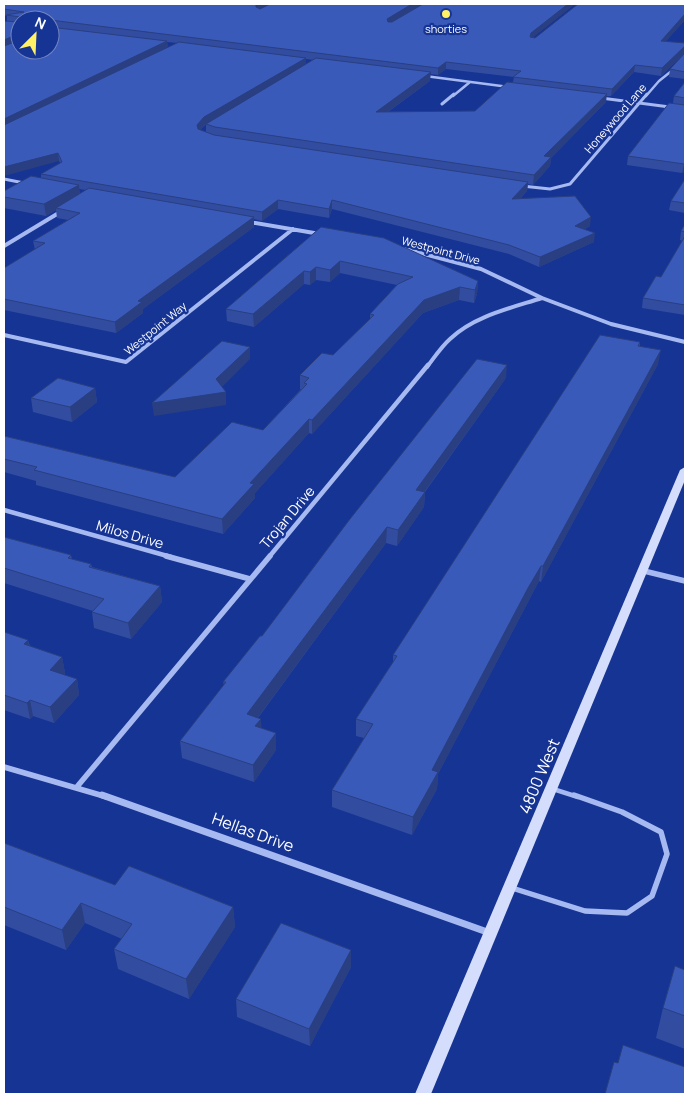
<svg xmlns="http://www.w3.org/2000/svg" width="689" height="1098" viewBox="0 0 689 1098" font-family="Manrope,sans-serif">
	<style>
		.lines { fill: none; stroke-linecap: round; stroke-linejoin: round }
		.lane-far1 { stroke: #a6b9f1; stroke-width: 4.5 }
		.lane { stroke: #a6b9f1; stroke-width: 5.5 }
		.street-far5 { stroke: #a6b9f1; stroke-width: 2.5 }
		.street-far4 { stroke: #a6b9f1; stroke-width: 3 }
		.street-far3 { stroke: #a6b9f1; stroke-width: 4 }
		.street-far2 { stroke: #a6b9f1; stroke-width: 4.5 }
		.street-far1 { stroke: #a6b9f1; stroke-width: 5.5 }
		.street { stroke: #a6b9f1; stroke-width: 7 }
		.secondary { fill: #d4ddfb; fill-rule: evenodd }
		.wall { fill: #324da0; fill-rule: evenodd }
		.shaded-wall { fill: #293f82 }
		.building { fill: #3a5aba; stroke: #293f82 }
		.poi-dot { fill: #fff165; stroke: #163494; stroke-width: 2 }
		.labels { text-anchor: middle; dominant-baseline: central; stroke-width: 4.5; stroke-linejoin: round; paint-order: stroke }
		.far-poi-label { font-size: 11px; fill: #fff; stroke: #163494 }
		.far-street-label { font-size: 11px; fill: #fff; stroke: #163494 }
		.street-label { font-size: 14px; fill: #fff; stroke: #163494 }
		.near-street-label { font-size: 16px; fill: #fff; stroke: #163494 }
	</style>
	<rect width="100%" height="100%" fill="#163494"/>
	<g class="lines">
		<path class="lane-far1" d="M553 789 578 797"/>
		<path class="lane" d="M512 888 585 911 627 913 652 896 667 854 661 832 622 812 574 795"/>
		<path class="street-far5" d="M425 76 509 87
			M453 96 470 82
			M646 96 659 81 674 69"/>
		<path class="street-far4" d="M601 98 685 109
			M442 104 454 94
			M4 179 24 183
			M522 186 550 189 570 184 647 94
			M54 216 62 211"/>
		<path class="street-far3" d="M249 222 320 234
			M4 246 57 214
			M405 249 481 269 542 298 611 324 685 342
			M4 335 126 362 293 229
			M427 367C434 358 441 347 450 339 474 316 511 308 542 298"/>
		<path class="street-far2" d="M4 510 171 557
			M269 557 428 365"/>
		<path class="street-far1" d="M166 556 250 579
			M644 571 685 581
			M4 767 107 797
			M76 788 270 556"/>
		<path class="street" d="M102 795 490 933"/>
		<path class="secondary" d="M685 467V480L431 1094H415L680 470Z"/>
	</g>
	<path class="wall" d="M4 4 401 16 423 4H575L533 37 535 38 685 4V20L666 41 685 52 661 76 634 72 611 96H606V102L551 158 550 166 533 185 528 184 527 191 520 199 590 226 585 229 594 242 539 267 509 254 332 209 329 218 278 209 262 221 254 219V227L143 309V313L116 333 4 310V268L35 250 33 241 68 220 57 218 56 210 46 216 4 208V191L41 178V174L60 163 7 21V16L4 15ZM20 20H50V50H20ZM167 42 178 43 168 48ZM306 59 314 60 306 64ZM446 69 514 77 513 82 475 111 388 112 430 81V74L438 75ZM206 124V132L200 130ZM79 189 86 190 80 194Z
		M685 53V79L669 77 670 69Z
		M685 82V171L682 173 627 165 628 156 673 103 674 96Z
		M685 179V213L669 210 671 201Z
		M685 224V315L642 308 643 298 661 277 683 241 680 240 681 231Z
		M321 227 478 281 477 294 474 303 459 300 423 313 312 434 309 433 255 493V498L223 534 36 485V481L4 472V436L175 477 263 430 301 389H300V375L333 355 370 319V314L397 285 340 273 330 282 316 280 310 285 304 284 254 327 227 321 226 309Z
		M640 342V347L658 364 541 582 539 581 527 604 438 774 437 789 412 835 332 807V790L364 738 356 736V719L393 662V655Z
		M506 378 425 492 424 507 397 546 386 543 258 718 261 729 276 750 254 782 182 758 180 741 224 685 223 682Z
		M95 388 97 402 72 422 33 412 31 398Z
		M4 537 71 555 72 559 91 564 92 567 160 586 162 602 131 639 94 628 92 612 93 611 4 583Z
		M4 632 28 640 30 646 62 657 65 673 64 675 77 679 79 695 54 723 33 716 30 719 4 710Z
		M4 843 115 885 233 907 235 927 189 999 118 969 114 949 122 939 85 923 66 950 4 925Z
		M351 967 310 1046 237 1017 236 999Z
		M685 970V1049L656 1038 663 1008Z"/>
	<path class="shaded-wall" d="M256 4H269L257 10Z
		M412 4H422L387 26V19Z
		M568 4H575L530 40 529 44 531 33Z
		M685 14V20L660 48 661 41Z
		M18 34 19 41 4 47V40Z
		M167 41 168 48 4 128V119Z
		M685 46V52L661 76 662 68Z
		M306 58V65L204 125 198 133 197 125 204 117Z
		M446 62V69L438 75V68Z
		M635 65 634 72 611 96 612 89Z
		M431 72 430 81 375 121 376 112Z
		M607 94 606 102 551 158 550 166 533 185 534 175 544 156Z
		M58 153 59 161 4 176V167Z
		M685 163V171L682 173 684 164Z
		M528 182 527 191 511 208 512 199Z
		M79 185 80 196 56 208V210L46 216 44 204Z
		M278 200V209L262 221V212Z
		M332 200V209L329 218V209Z
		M254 217V227L143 309V313L116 333 115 322 138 301Z
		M591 217 590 226 574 235 575 226Z
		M595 233 594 242 539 267 540 257Z
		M340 261V273L330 282V270Z
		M316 267V280L310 285V272Z
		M304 271V284L254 327 253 314Z
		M478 281 477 294 474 303 475 290Z
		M460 287 459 300 423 313 312 434V420L424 300Z
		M250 347V359L217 392 216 379Z
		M661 350 658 364 541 582 543 566Z
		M507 365 506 378 415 505 416 490Z
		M95 388 97 402 72 422 70 407Z
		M226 392V405L154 416 152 403Z
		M309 419V433L255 493V498L223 534 222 519 250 483Z
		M425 492 424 507 397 546 398 530Z
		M387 527 386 543 248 731 247 714Z
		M541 566 539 581 527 604 438 774 437 789 412 835 413 817 432 770 528 588Z
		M160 586 162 602 131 639 128 623Z
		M28 640 31 656 24 644Z
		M62 657 65 673 53 686 50 670Z
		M77 679 79 695 54 723 50 707Z
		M30 700 33 716 30 719 27 703Z
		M261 719 262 736 255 726Z
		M276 733V750L254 782 253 765Z
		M81 903 85 923 66 950 62 930Z
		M233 907 235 927 189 999 186 979Z
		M351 950V967L310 1046 309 1029Z"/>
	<path class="building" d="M4 4H256V7L260 9 270 4H412L387 19 388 22H392L423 4H568L531 33 530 37 535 38 578 4H685V14L661 41 685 43V46L662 68 635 65 612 89 513 77 521 71 446 62 438 68 50 20H22V19L21 17 6 15 24 12 4 9Z
		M4 21 20 22V35L18 34 4 40Z
		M50 27 167 41 4 119V46L20 40V50H50Z
		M179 42 306 58 204 117 197 125 198 129 214 135 528 182 512 199 575 196 591 217 575 226 595 233 540 257 509 245 332 200 329 209 278 200 262 212 41 174 62 162 58 153 4 167V125Z
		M685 53V72L670 69Z
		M316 58 431 72 376 112 475 111 507 82 607 94 544 156 551 157 534 175 215 127 206 124Z
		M685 82V98L674 96Z
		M669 103 685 105V163L684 164 628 156Z
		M31 176 79 185 44 204 4 197V191Z
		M685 179V203L671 201Z
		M89 188 254 217 138 301 142 302 115 322 4 299V268L45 243 33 241 80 213 56 208Z
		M685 224V232L681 231Z
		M321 227 384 238 478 281 475 290 460 287 424 300 312 420 309 419 250 483 254 484 222 519 34 470 37 467 4 459V436L175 477 232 422 263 430 307 384 304 383 309 378 300 375 322 353 333 355 374 315 370 314 398 284 413 277 340 261 330 270 316 267 310 272 304 271 253 314 226 309Z
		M685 236V305L643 298 656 276 661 277Z
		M600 335 640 342 638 346 661 350 543 566H541L528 588 432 770 438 772 413 817 332 790 373 724 356 719 397 656 393 655Z
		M222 341 250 347 216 379 226 392 152 403Z
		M477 359 507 365 416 490 425 492 398 530 387 527 247 714 261 719 255 726 276 733 253 765 180 741 226 682H223L260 636H262L350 519Z
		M58 378 95 388 70 407 31 398Z
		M4 537 71 555 68 558 91 564 89 567 160 586 128 623 92 612 104 599 4 568Z
		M4 632 28 640 24 644 62 657 50 670 77 679 50 707 30 700 27 703 4 695Z
		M4 843 115 885 129 866 233 907 186 979 114 949 132 924 81 903 62 930 4 907Z
		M281 923 351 950 309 1029 236 999Z
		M675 966 685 970V1016L663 1008Z
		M623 1045 685 1067V1094H605L614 1062 618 1063Z"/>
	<circle class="poi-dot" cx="446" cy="14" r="5"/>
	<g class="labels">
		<g class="far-poi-label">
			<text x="446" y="28">shorties</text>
		</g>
		<g class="far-street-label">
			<text transform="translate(615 118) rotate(-49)">Honeywood Lane</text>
			<text transform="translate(441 250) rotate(15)">Westpoint Drive</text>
			<text transform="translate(155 328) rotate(-39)">Westpoint Way</text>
		</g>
		<g class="street-label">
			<text transform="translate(287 517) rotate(-50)">Trojan Drive</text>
			<text transform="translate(130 534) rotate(16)">Milos Drive</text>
		</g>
		<g class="near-street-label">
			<text transform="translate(539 776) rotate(-67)">4800 West</text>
			<text transform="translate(253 832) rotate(20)">Hellas Drive</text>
		</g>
	</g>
	<rect width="689" height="1098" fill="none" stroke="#ffffff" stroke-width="10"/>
	<g transform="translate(35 35) rotate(24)"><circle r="24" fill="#163494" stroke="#7385bf"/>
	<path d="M0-4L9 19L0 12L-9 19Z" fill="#fff165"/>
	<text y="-8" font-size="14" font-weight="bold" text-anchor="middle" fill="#ffffff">N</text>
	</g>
</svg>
